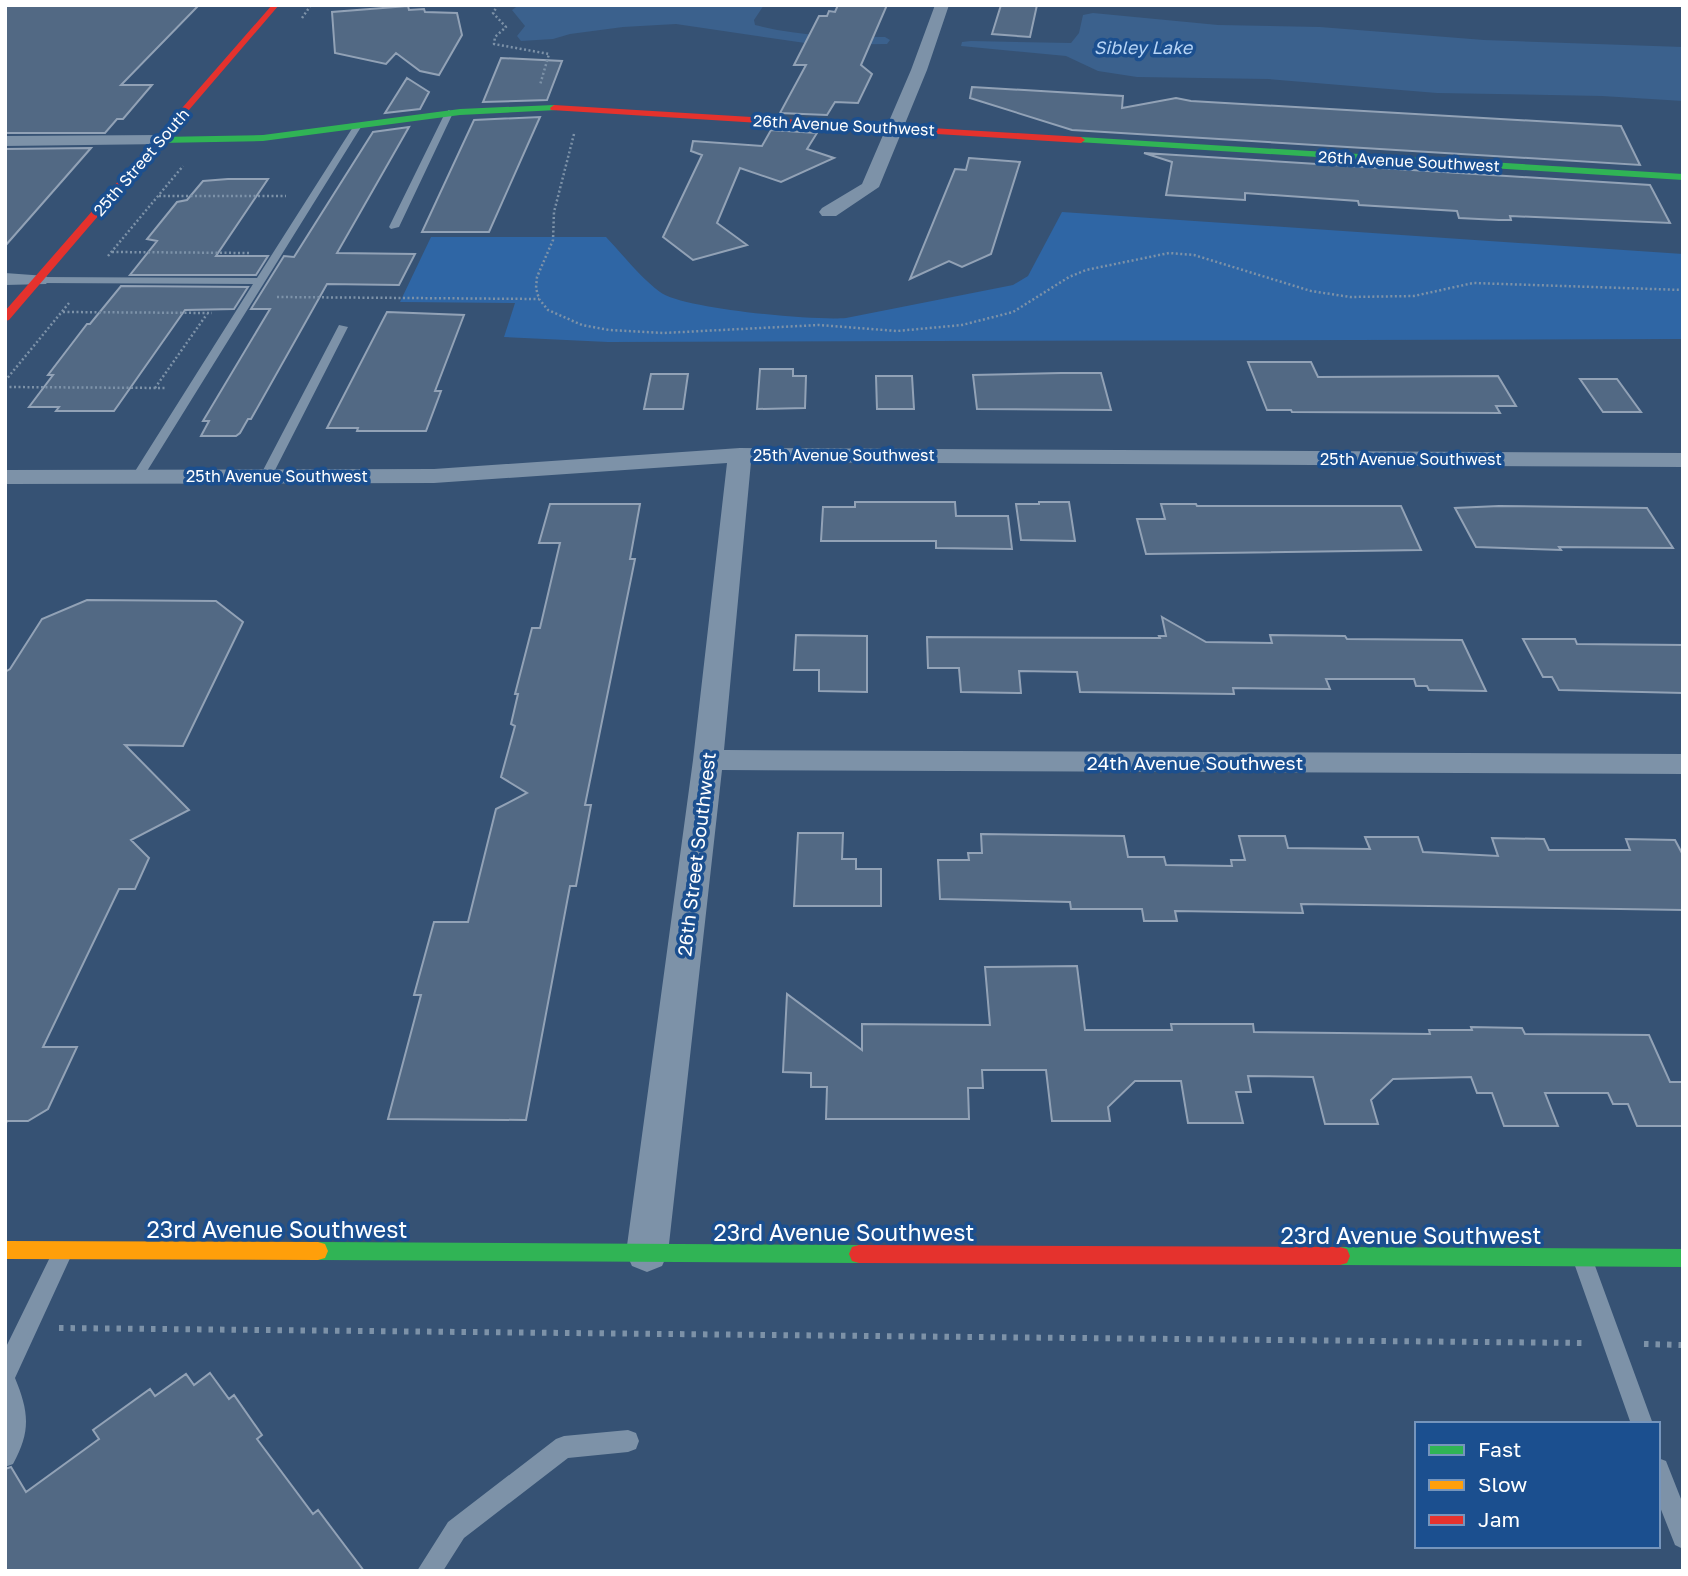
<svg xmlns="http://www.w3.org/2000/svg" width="1688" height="1576" viewBox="0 0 1688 1576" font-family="'Golos Text',sans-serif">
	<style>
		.green { fill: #2f66a5 }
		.water { fill: #3b618d }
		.building { fill: #526984; stroke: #92a2b6; stroke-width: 2 }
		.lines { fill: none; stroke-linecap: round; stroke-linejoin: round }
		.path-far1 { stroke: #7d92a8; stroke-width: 2.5; stroke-dasharray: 2 2.5; stroke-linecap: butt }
		.path { stroke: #7d92a8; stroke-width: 6; stroke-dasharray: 4.5 7; stroke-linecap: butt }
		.lane { fill: #7d92a8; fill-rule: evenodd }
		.street { fill: #7d92a8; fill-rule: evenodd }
		.fast { fill: #30b455; fill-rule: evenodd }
		.slow { fill: #ff9f0a; fill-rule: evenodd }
		.jam { fill: #e5322d; fill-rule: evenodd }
		.labels { text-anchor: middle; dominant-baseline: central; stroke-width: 7; stroke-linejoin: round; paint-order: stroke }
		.far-street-label { font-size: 16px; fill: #fff; stroke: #1b4f8f }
		.far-water-label { font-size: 18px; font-style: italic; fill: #b5d3f5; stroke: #1b4f8f }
		.street-label { font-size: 19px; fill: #fff; stroke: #1b4f8f }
		.near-street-label { font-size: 23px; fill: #fff; stroke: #1b4f8f }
	</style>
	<rect width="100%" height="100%" fill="#365274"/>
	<path class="green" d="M1062 212 1683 254V339L608 342 504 337 515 303 400 302 431 237H606C623 255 640 277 660 292 682 309 816 321 846 318L1013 285 1028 276Z"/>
	<path class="water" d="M519 5H764L754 20 755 25C798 36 840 37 885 37L890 40 887 44 819 45 676 24 623 27 570 34 553 39 521 41 517 36 525 26 512 10Z
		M1093 13 1218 25 1320 27 1484 40 1683 47V101L1602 96 1437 93 1268 79 1137 77 1098 71 1066 56 961 46 962 42 971 41 1071 43 1079 33 1083 15Z"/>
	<path class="building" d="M5 5H199L121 85H152L123 119H117L105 133H5Z
		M838 5H887L861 65 872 74 858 103 835 102 827 115 780 113 806 65H794L819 16H827L829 11 835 12Z
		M1001 5H1037L1030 37 992 34Z
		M408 6 409 10 424 9 425 12 457 13 462 35 439 75 420 71 396 53 386 64 335 53 332 12Z
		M501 58 562 61 547 100 483 102Z
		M407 78 429 92 420 109 385 113Z
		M972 87 1123 96 1122 108 1176 98 1191 101 1621 126 1640 165 1072 130 970 98Z
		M540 117 489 232H422L474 120Z
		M409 127 337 253 415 254 399 285 327 284 251 419H248L240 433 236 436H201L209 421H203L270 309H251L284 256 294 257 373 132Z
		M771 130 817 133 807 149 834 158 781 182 740 168 717 223 747 245 693 260 663 237 702 155 691 151 693 141 762 146Z
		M91 148 70 172 5 246V149Z
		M1144 153 1650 185 1670 223 1510 216 1511 220H1499L1459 218 1457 211 1359 205 1358 201 1245 193V200L1166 195 1172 162Z
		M969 158 1020 162 991 254 962 267 949 261 910 279 955 169 966 170Z
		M228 179H268L216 256H268L256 275H130L157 241 147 239 177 202 187 200 203 181Z
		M121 286 248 287 234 309 185 310 114 411H56L59 407H29L53 375H48L87 324H90Z
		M387 312 464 315 435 391H441L426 431H357L358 428H327Z
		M1248 362H1311L1318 377 1498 376 1516 406H1496L1500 413 1292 412 1291 410H1267Z
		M760 369H793V376H806L805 408 757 409Z
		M1061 373H1101L1111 410 977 409 973 375Z
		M651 374H688L683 409H644Z
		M876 376H912L914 409H877Z
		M1580 379H1617L1641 412H1603Z
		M855 502H955L956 516H1008L1012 549 936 548V541H821L823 507H855Z
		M1039 502H1069L1075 541 1021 540 1016 504H1039Z
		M550 504H640L630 559H635L585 805H591L576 886H570L526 1120 388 1119 421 995H414L434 922H468L496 809 527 793 501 777 515 726 511 724 518 694H515L532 628H540L560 543H539Z
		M1161 504H1196L1197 506H1401L1421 550 1146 554 1137 519H1165Z
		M1499 506 1647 508 1673 548 1559 547 1561 550 1476 547 1455 508Z
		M87 600 216 601 243 622 183 746 125 745 189 810 131 840 149 858 135 889H119L43 1047H77L48 1109 28 1121H7L5 1125V672L10 669 42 619Z
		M1162 617 1206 642 1272 643 1270 635 1345 636 1347 639 1462 640 1486 691 1429 690 1427 686H1416L1414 679H1326L1330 689 1233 688 1234 694 1080 692 1077 672 1019 671 1021 693 961 692 959 668H928L927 637 1160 638 1159 636H1166Z
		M796 635 867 636V692L819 691V670H794Z
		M1523 639H1575L1577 644 1683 645V693L1559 690 1552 677H1543Z
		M798 833H843L842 859H856V869H881V906H794Z
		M981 834 1124 836 1128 857H1164L1166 865 1232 866 1231 860H1245L1239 836H1285L1288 848 1370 849 1365 837H1418L1423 852 1498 856 1492 838 1544 839 1549 850H1630L1626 839 1675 840 1683 855V910L1301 904 1303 913 1175 911 1177 921H1144L1142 909H1071L1070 902 940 899 938 860H969L968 853H982Z
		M1077 966 1085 1030H1172L1171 1024H1253L1254 1032 1430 1034 1429 1030H1472L1471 1027 1522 1028 1525 1034 1649 1035 1670 1082H1683V1126H1637L1628 1104H1613L1608 1093H1545L1558 1126H1504L1492 1093H1477L1471 1077 1393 1079 1371 1100 1378 1124H1325L1313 1077 1248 1076 1251 1092H1236L1243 1123H1188L1181 1081H1135L1108 1107 1110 1121H1052L1046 1070H982L983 1088H968L969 1119H826L827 1087H811V1073L783 1072 787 994 862 1050V1024L990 1025 985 967Z
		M210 1373 229 1399 234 1395 262 1435 257 1439 313 1514 318 1510 364 1571H5V1469L11 1467 26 1492 99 1439 93 1430 150 1389 155 1396 186 1374 194 1385Z"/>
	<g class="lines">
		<path class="path-far1" d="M498 5 493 13 506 27 495 37 494 44 549 54 540 85
			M302 18 311 5
			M574 134 554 212 553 240 537 277 536 288 539 299 548 310 582 325 609 330 663 333 819 325 897 331 962 325 1013 312 1069 277 1086 270 1169 253 1194 255 1311 291 1350 297 1414 296 1473 283 1683 290
			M159 196H286
			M112 252 250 253
			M108 256 183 166
			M277 297 539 299
			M63 312 212 313
			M5 381 69 303
			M5 387 165 388
			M155 388 207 314"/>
		<path class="path" d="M59 1328 1583 1343
			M1644 1344 1683 1345"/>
		<path class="lane" d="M449 110 453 113 399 227 391 229 389 227 445 113Z
			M357 124 361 127 144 476 142 479H134L132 476 253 284 39 283 34 280 39 277 257 278 353 127Z
			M339 325 348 327 272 476 270 479H262L260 476Z
			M62 1245 69 1247 72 1254 15 1378C29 1412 31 1431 13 1464L5 1467V1349L55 1247Z
			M1584 1254 1591 1256 1594 1263 1653 1424H1631L1574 1263 1577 1256Z
			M628 1430 636 1433 639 1441 636 1449 628 1452 568 1458 464 1538 443 1571H417L448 1522 556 1439 564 1436Z
			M1658 1458 1666 1461 1683 1504V1549L1675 1545 1658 1502Z"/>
		<path class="street" d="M935 5H949L927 70 879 187 836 216H822L819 212 822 208 862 184 911 70Z
			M160 135 166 136 169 140 166 144 5 146V136Z
			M5 273 46 276 49 280 46 284 5 285Z
			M740 448 1683 453V467L751 462 724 750 1683 754V774L722 770 668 1253 662 1266 647 1272 632 1266 626 1253 693 760 727 463 434 483 5 484V470L434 469Z"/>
		<path class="fast" d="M554 105 558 108 557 110 460 115 263 141 160 143 156 140 160 137 263 135 460 109Z
			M1081 137 1683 174V180L1078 142V138Z
			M318 1242 859 1245 866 1247 869 1254 866 1261 859 1263 318 1260 311 1258 308 1251 311 1244Z
			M1340 1247 1683 1249V1267L1340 1265 1333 1263 1330 1256 1333 1249Z"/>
		<path class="slow" d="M5 1241 318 1242 325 1244 328 1251 325 1258 318 1260 5 1259Z"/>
		<path class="jam" d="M272 5H279L9 320 5 321V311Z
			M554 105 1081 137 1085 140 1081 143 551 110 550 108Z
			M859 1245 1340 1247 1347 1249 1350 1256 1347 1263 1340 1265 859 1263 852 1261 849 1254 852 1247Z"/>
	</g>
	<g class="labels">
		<g class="far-street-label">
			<text transform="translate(844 125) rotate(3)">26th Avenue Southwest</text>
			<text transform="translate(1409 161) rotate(3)">26th Avenue Southwest</text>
			<text transform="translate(141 162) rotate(-49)">25th Street South</text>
			<text x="844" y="455">25th Avenue Southwest</text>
			<text x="1411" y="459">25th Avenue Southwest</text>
			<text x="277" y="476">25th Avenue Southwest</text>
		</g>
		<g class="far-water-label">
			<text x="1143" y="47">Sibley Lake</text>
		</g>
		<g class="street-label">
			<text x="1195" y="762">24th Avenue Southwest</text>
			<text transform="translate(696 854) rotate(-83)">26th Street Southwest</text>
		</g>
		<g class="near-street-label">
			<text x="277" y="1229">23rd Avenue Southwest</text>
			<text x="844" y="1232">23rd Avenue Southwest</text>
			<text x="1411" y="1235">23rd Avenue Southwest</text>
		</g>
	</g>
	<rect width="1688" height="1576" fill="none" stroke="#ffffff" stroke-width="14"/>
	<rect x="1415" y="1422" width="245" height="126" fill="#1b4f8f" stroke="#7695bc" stroke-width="2"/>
	<rect x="1429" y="1445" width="35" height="10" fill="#30b455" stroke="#7695bc" stroke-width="2"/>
	<text x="1478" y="1457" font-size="21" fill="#ffffff">Fast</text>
	<rect x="1429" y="1480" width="35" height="10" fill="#ff9f0a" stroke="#7695bc" stroke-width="2"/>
	<text x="1478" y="1492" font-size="21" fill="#ffffff">Slow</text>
	<rect x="1429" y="1515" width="35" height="10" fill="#e5322d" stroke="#7695bc" stroke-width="2"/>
	<text x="1478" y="1527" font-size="21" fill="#ffffff">Jam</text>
</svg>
